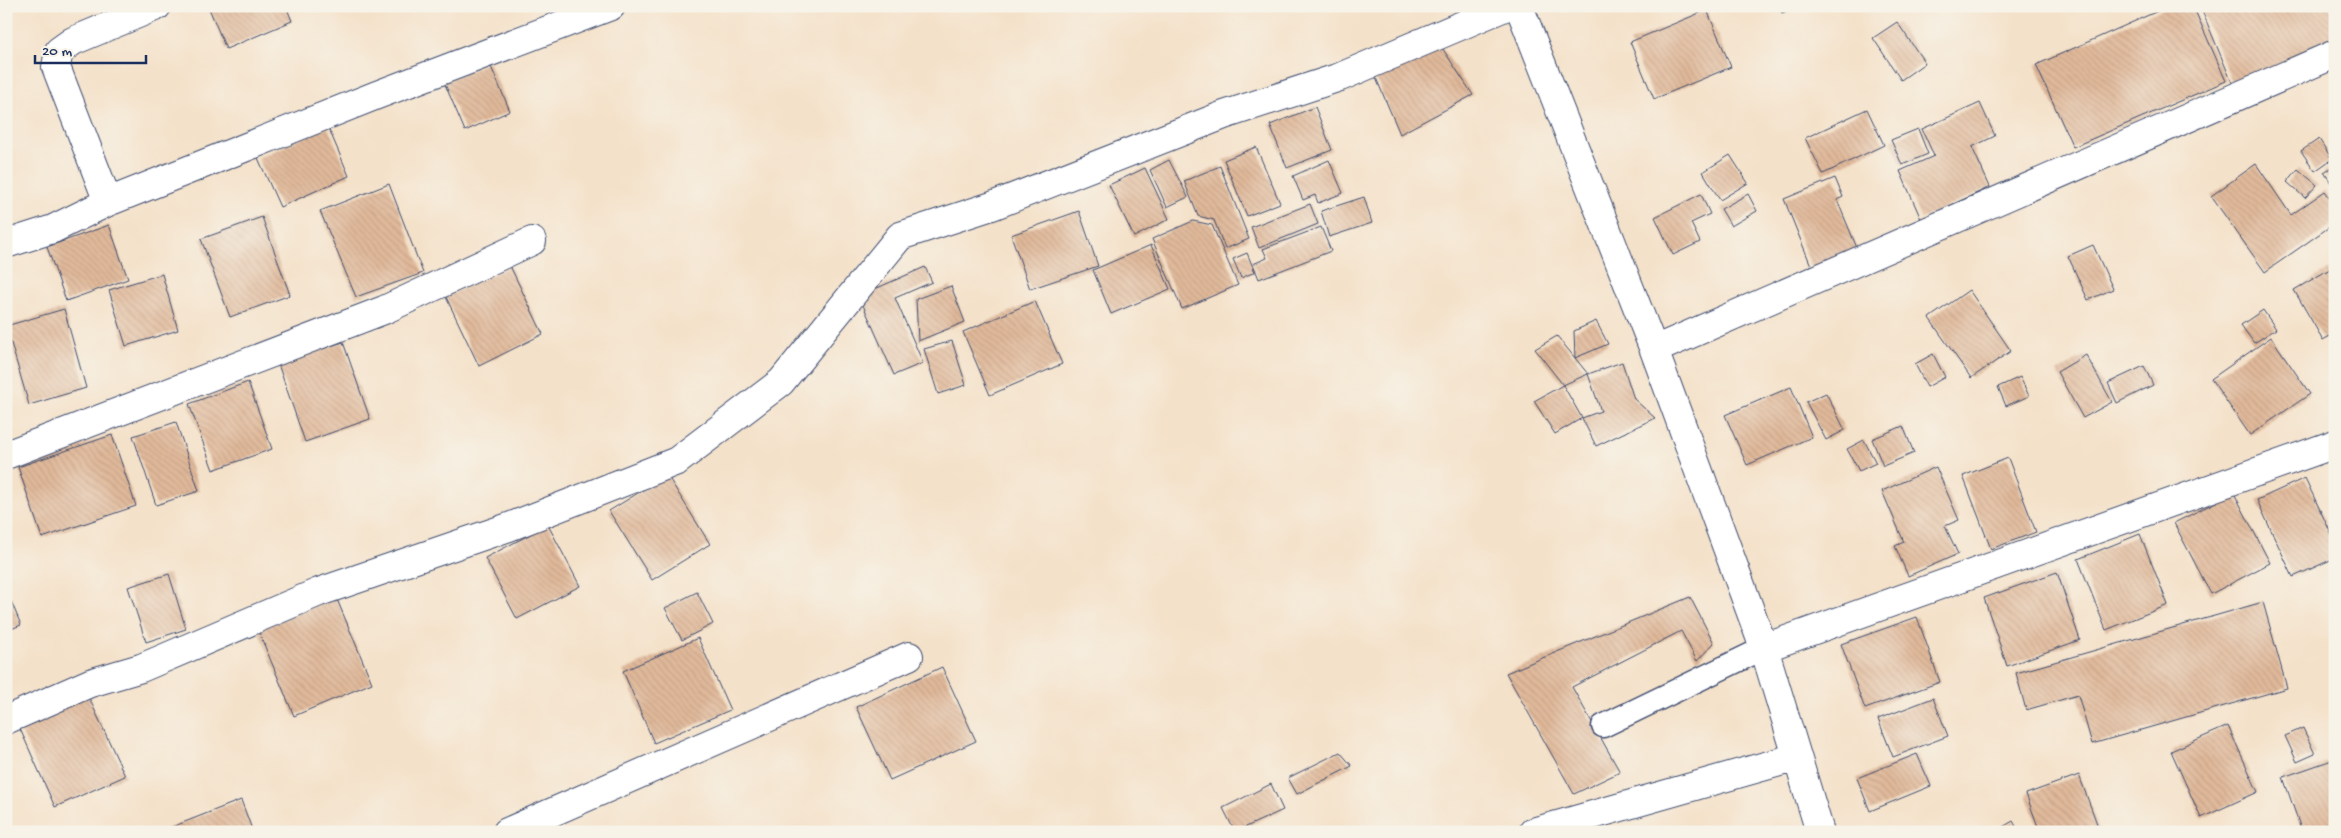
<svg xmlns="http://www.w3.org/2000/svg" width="2341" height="838" viewBox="0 0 2341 838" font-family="'Gochi Hand',sans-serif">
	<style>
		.building { fill: url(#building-back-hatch) }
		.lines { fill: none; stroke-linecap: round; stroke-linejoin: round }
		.service-casing { stroke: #3c4a6e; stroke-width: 25 }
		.minor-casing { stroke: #3c4a6e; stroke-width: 30 }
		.service { stroke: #fff; stroke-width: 22 }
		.minor { stroke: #fff; stroke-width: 28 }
	</style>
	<defs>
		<pattern id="building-back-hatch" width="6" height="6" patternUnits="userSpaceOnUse" patternTransform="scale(1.25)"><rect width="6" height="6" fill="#e1b99a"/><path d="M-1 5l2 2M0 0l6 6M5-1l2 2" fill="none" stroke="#c09f87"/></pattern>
	</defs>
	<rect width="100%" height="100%" fill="#f7f3e8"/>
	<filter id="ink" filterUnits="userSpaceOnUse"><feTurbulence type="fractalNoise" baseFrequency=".02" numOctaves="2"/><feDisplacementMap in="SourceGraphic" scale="10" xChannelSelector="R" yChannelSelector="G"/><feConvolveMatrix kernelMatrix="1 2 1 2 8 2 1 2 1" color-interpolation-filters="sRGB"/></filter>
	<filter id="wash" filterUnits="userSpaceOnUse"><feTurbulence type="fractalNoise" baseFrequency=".0096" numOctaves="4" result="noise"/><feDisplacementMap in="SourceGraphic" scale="20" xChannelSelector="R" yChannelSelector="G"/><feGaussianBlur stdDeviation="1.12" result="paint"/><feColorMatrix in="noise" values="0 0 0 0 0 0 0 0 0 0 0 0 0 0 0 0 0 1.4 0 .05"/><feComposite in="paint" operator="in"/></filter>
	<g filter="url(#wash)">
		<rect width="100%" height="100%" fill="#f4e1c9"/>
		<g id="blocks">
			<path class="building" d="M208 6H286L292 21 226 49Z
				M1779 6H1798L1782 13Z
				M2169 6H2193L2226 81 2073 147 2036 65Z
				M2200 6H2335V42L2233 85Z
				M1707 10 1731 67 1654 99 1630 42Z
				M1897 22 1925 63 1901 80 1873 38Z
				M1435 37 1473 95 1400 134 1370 64Z
				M489 62 510 111 465 131 444 82Z
				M1980 103 1995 136 1972 147 1990 187 1921 219 1900 171 1934 156 1922 129Z
				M1315 107 1332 150 1287 168 1270 125Z
				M1867 109 1884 145 1823 174 1805 138Z
				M328 127 349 176 280 207 258 158Z
				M1918 129 1928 154 1902 165 1891 140Z
				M2319 139 2332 159 2315 171 2301 151Z
				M1256 147 1280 203 1247 216 1224 160Z
				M1730 155 1748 183 1720 200 1703 172Z
				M1169 160 1188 197 1167 207 1150 170Z
				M1329 160 1343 193 1318 203 1315 195 1303 200 1293 176Z
				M2256 164 2291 215 2325 191 2335 205V223L2265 272 2211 196Z
				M2335 165V180L2331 183 2324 172Z
				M1220 166 1249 239 1225 249 1214 220 1198 216 1184 181Z
				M1145 168 1169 219 1134 237 1109 185Z
				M2298 169 2317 185 2305 198 2287 182Z
				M1835 178 1843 197 1837 200 1860 255 1814 273 1784 199Z
				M389 184 423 273 356 297 320 211Z
				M1701 194 1710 214 1691 223 1700 242 1673 255 1655 217Z
				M1748 194 1757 211 1731 226 1721 209Z
				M1364 197 1372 223 1329 237 1321 211Z
				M1310 204 1318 224 1259 248 1251 227Z
				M1079 211 1098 266 1030 289 1011 235Z
				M262 217 290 295 230 317 201 239Z
				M1193 221 1212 225 1238 285 1182 309 1152 239Z
				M109 225 128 279 66 301 47 247Z
				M1321 227 1331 251 1259 279 1253 264 1267 258 1263 249Z
				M1151 245 1170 289 1111 314 1093 270Z
				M2093 245 2113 289 2088 300 2068 256Z
				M1247 253 1255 272 1241 278 1233 259Z
				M510 266 543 334 479 366 446 297Z
				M2335 266V333L2323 340 2294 290Z
				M925 267 932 282 895 298 923 363 894 375 859 296Z
				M162 274 178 330 126 346 109 290Z
				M951 286 965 322 918 341 916 299Z
				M1969 290 2011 351 1971 378 1929 318Z
				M1035 301 1062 364 990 395 963 332Z
				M64 309 86 388 29 405 6 326Z
				M2263 310 2276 329 2254 343 2241 325Z
				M1596 321 1608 344 1575 358 1574 331Z
				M1557 336 1575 358 1588 374 1563 385 1535 349Z
				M2271 337 2310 394 2250 435 2211 379Z
				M952 341 966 385 938 394 924 349Z
				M343 342 370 419 305 442 278 364Z
				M1933 354 1945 377 1927 387 1915 364Z
				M2086 355 2112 402 2083 418 2057 372Z
				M1622 362 1634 399 1655 418 1596 446 1582 418 1601 411 1588 374Z
				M2144 366 2153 385 2117 403 2108 383Z
				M2020 377 2029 396 2006 406 1998 387Z
				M248 382 272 449 213 470 189 404Z
				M1563 385 1582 418 1555 434 1534 401Z
				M1791 387 1812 437 1747 465 1725 415Z
				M1826 393 1845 430 1826 440 1806 402Z
				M176 422 199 491 156 505 133 436Z
				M1903 426 1914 453 1883 466 1872 439Z
				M112 435 136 506 42 538 18 467Z
				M1864 440 1876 463 1859 471 1847 449Z
				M2008 458 2036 532 1991 549 1963 476Z
				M1936 467 1959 520 1945 526 1958 554 1908 576 1895 546 1904 542 1882 491Z
				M667 475 710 544 652 580 609 511Z
				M2305 478 2335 542V558L2293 577 2257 500Z
				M2234 493 2270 563 2211 594 2174 523Z
				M548 525 580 586 517 619 485 558Z
				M2140 534 2168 605 2106 630 2078 559Z
				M2057 572 2080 640 2007 666 1984 598Z
				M169 574 186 629 146 642 128 587Z
				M6 589 21 625 6 631Z
				M697 592 713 624 682 640 665 608Z
				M336 597 372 683 294 716 258 630Z
				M1690 597 1714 643 1697 661 1681 631 1572 687 1620 772 1574 794 1506 673Z
				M2263 602 2287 688 2092 744 2078 695 2026 710 2016 673Z
				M1917 617 1940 682 1865 709 1841 644Z
				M698 638 730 710 654 743 623 671Z
				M942 667 976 741 890 780 856 707Z
				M85 689 125 776 55 807 16 720Z
				M1933 698 1948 736 1893 757 1878 719Z
				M2228 726 2258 792 2201 818 2171 751Z
				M2303 728 2315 754 2297 762 2285 736Z
				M1340 752 1352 766 1297 794 1288 778Z
				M1917 754 1931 786 1870 811 1857 778Z
				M2335 759V832H2302L2283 777Z
				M2079 775 2100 832H2040L2026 794Z
				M1271 784 1283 810 1235 832 1223 808Z
				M241 800 253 832H159Z
				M2013 821 2019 832H1994Z"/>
		</g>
	</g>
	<g filter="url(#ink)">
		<use href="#blocks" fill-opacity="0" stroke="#3c4a6e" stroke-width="1"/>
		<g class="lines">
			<g class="service-casing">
				<path id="service" d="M1603 726 1764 648"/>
			</g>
			<g class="minor-casing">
				<path id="minor" d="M157 6 73 41 59 51 56 67 108 202 377 95 611 6
					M1519 6 1654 350 1764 648 1820 832
					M6 244 53 229 108 202
					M1654 350 2335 54
					M6 455 384 310 532 241
					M1764 648 2335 444
					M6 720 90 683 141 668 319 592 509 527 677 461 781 382 900 236 992 206 1224 115 1340 77 1507 6
					M507 832 909 656
					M1533 832 1797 757"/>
			</g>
			<use href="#service" class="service"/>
			<use href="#minor" class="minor"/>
		</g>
	</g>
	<rect width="2341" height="838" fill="none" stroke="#f7f3e8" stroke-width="25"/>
	<path d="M35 55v8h111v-8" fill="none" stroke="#1b2f5e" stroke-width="2.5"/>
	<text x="42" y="55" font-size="15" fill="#1b2f5e" stroke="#f7f3e8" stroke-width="4" paint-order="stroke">20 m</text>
</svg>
